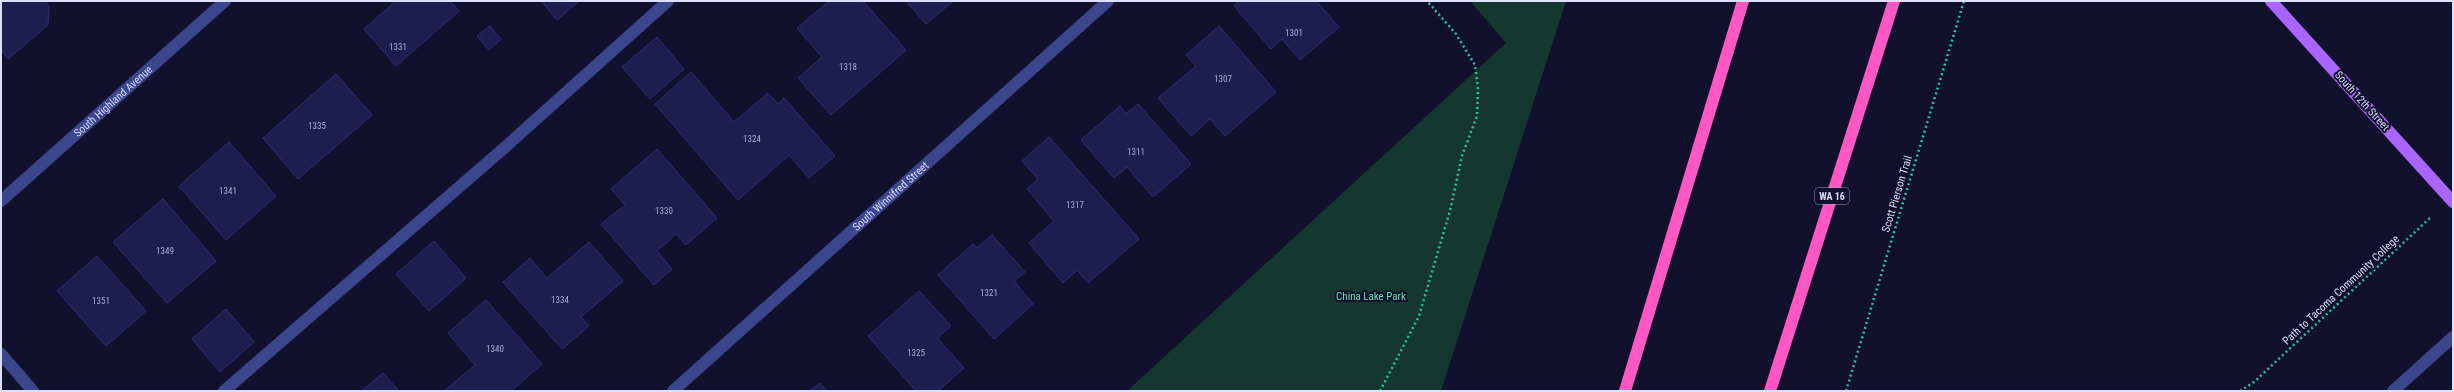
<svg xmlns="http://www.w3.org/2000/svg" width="2454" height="392" viewBox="0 0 2454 392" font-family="'Roboto Condensed',sans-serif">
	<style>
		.green { fill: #143730 }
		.building { fill: #1e1d4e; stroke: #302e7b }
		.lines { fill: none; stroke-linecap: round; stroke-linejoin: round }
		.path { stroke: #2ec19f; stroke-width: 2.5; stroke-dasharray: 2 3; stroke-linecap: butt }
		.minor { stroke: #3b468c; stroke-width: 12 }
		.major { stroke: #aa64ff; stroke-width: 12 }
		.highway { stroke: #ff58c5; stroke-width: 12 }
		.labels { text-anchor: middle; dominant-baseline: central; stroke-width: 4; stroke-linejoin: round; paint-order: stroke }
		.number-label { font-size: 9px; fill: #adaed3 }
		.shield { fill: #11112d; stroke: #a0a1c0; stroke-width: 1 }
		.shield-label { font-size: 10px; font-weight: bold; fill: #dddfff }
		.street-label { font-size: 11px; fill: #dddfff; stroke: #11112d }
		.park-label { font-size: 11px; fill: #64e4ad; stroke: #11112d }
	</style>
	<rect width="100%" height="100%" fill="#11112d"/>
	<path class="green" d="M1470 1H1566L1441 391H1127L1506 43Z"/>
	<path class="building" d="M1 1H45L49 6 48 25 8 59 1 50Z
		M396 1H450L459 11 396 66 364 29Z
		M541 1H579L557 20Z
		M829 1H863L906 50 831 115 798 78 822 57 797 28Z
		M906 1H953L926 24Z
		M1239 1H1316L1339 27 1300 60 1282 39 1271 49 1234 6Z
		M490 26 501 39 489 50 477 36Z
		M1219 26 1276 92 1225 136 1210 119 1191 136 1158 98 1196 66 1186 55Z
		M657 37 684 69 650 99 622 67Z
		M691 72 734 122 768 93 778 104 784 98 835 156 809 178 789 155 738 200 655 104Z
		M336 74 372 115 298 179 263 138Z
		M1138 104 1191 164 1153 197 1127 167 1114 178 1081 140 1120 106 1126 114Z
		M1049 137 1139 239 1088 283 1077 270 1063 283 1029 243 1054 221 1027 189 1038 179 1022 161Z
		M229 142 276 196 226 240 179 186Z
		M657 149 717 218 686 245 676 234 657 251 672 269 654 285 601 224 625 205 611 189Z
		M163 199 216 261 167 303 113 242Z
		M992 235 1025 272 1014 281 1033 304 994 339 938 275 973 244 977 248Z
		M434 241 466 278 429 311 396 274Z
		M589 242 623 281 581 317 589 326 562 349 503 282 530 258 547 278Z
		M97 256 146 311 106 346 57 291Z
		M919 291 951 326 937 338 964 368 938 391H916L868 336Z
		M486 300 542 364 511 391H444L475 365 448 333Z
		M226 309 254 342 220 372 192 339Z
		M383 373 399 391H362Z
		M820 383 827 391H810Z"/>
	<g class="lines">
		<path class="path" d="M1380 391 1419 316 1450 211 1462 156 1477 116 1478 89 1475 65 1456 34 1427 1
			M1846 391 1964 1
			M2240 391 2254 382 2430 218"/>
		<g class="minor">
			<path id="s1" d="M1 201 225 1"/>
			<path d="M1 354 33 391"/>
			<path d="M224 391 503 149 668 1"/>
			<path id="s2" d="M673 391 1108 1"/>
			<path d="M2393 391 2453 337"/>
		</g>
		<path class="major" d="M2271 1 2453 202"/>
		<path class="highway" d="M1625 391 1743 1
			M1770 391 1894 1"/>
	</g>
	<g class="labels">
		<g class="number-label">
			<text x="1294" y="33">1301</text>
			<text x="398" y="47">1331</text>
			<text x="848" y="67">1318</text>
			<text x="1223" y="79">1307</text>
			<text x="317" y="126">1335</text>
			<text x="752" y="139">1324</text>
			<text x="1136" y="152">1311</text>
			<text x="228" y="191">1341</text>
			<text x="1075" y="205">1317</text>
			<text x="664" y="211">1330</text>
			<text x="165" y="251">1349</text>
			<text x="989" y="293">1321</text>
			<text x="560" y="300">1334</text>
			<text x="101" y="301">1351</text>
			<text x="495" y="349">1340</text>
			<text x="916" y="353">1325</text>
		</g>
		<rect class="shield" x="1815" y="188" width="34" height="16" rx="3"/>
		<g class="shield-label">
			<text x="1832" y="196">WA 16</text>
		</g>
		<g class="street-label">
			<text stroke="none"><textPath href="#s1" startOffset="150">South Highland Avenue</textPath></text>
			<text transform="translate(2362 101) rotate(48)">South 12th Street</text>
			<text transform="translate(1897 194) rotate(-73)">Scott Pierson Trail</text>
			<text stroke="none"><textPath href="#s2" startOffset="292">South Winnifred Street</textPath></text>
			<text transform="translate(2341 290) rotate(-43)">Path to Tacoma Community College</text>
		</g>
		<g class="park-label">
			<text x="1371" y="296">China Lake Park</text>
		</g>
	</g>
	<rect width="2454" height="392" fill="none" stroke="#dddfff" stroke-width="4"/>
</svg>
